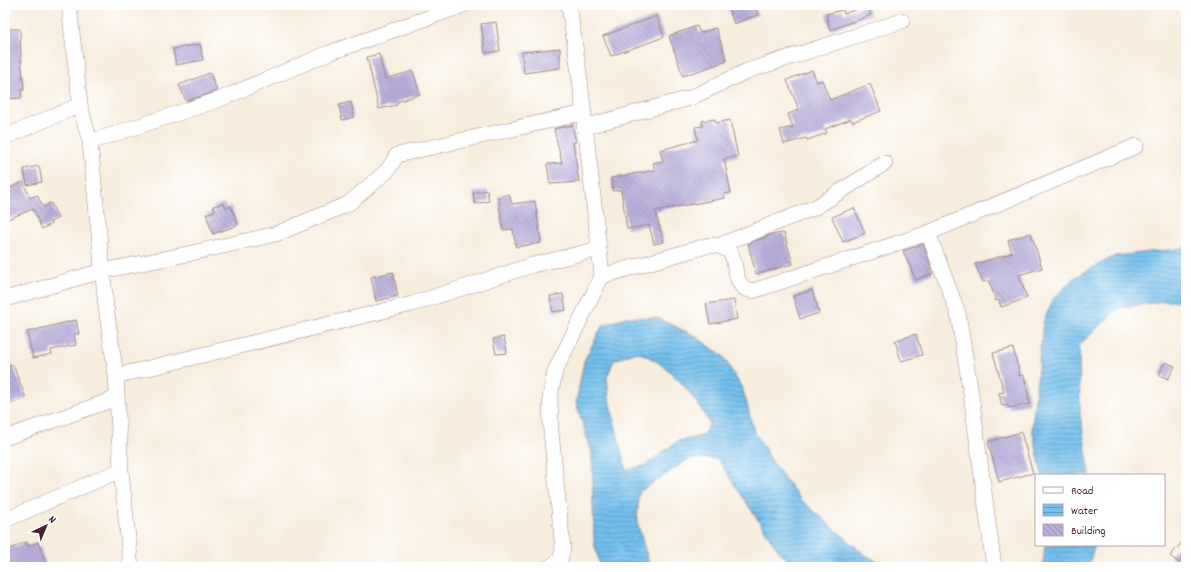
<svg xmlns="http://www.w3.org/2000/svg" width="1191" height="572" viewBox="0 0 1191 572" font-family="Dekko,sans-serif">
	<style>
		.water { fill: url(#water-rules); stroke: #5e708c; fill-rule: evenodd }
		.building { fill: url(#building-back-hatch) }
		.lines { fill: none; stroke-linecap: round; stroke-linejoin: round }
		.street-casing { stroke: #a08684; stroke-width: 16 }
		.street { stroke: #fff; stroke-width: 15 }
	</style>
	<defs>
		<pattern id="water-rules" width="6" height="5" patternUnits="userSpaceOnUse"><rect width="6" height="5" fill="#73c0ed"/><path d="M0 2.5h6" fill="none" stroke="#609bc0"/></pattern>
		<pattern id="building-back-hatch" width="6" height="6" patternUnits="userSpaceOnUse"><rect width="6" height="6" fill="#b8adda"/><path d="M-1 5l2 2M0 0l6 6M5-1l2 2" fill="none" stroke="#988cb1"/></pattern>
	</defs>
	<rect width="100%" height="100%" fill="#fff"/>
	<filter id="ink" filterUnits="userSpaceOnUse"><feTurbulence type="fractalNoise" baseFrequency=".025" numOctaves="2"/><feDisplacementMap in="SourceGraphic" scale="8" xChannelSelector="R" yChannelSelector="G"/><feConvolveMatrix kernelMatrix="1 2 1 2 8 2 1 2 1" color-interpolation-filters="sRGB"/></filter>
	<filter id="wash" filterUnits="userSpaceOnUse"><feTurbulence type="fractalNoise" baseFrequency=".012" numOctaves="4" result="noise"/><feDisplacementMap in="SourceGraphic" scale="16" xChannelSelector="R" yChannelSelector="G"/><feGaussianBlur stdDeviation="0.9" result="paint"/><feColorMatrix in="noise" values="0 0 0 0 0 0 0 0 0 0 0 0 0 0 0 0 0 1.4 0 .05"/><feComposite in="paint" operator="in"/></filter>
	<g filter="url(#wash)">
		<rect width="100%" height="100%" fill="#f7eddd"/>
		<path class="water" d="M1186 248V302L1163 301 1119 308 1079 345 1080 414 1090 475H1042L1032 428 1043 322 1054 298 1074 278 1115 256Z
			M626 317 658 318 695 336 723 356 743 390 754 431 773 463 801 500 865 555 887 567H800L780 553 717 458 689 459 639 492 637 522 650 567H600L594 542 592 452 576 403 584 361 602 326ZM637 352C670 363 694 395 710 424L702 436 678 441 644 466 626 470 609 400 607 377 614 360Z
			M1045 545H1095L1088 567H1043Z"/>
		<g id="blocks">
			<path class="building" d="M727 5H754L758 15 734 24Z
				M867 5 871 15 830 30 826 14 843 10 844 14Z
				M657 16 664 37 611 56 603 36Z
				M496 22 500 51 485 53 481 24Z
				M697 26 700 33 716 28 727 61 683 76 669 36Z
				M5 29H20L21 59 24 90H21L22 98 5 99Z
				M200 44 203 60 176 65 173 49Z
				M560 48V68L524 73 522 52Z
				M379 54 385 79 413 71 420 94 397 102V105L379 109 367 57Z
				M812 70 817 82 822 80 830 100 870 84 881 111 852 122 851 119 825 129 827 133 807 140 806 138 784 144 780 130 793 127 788 114 799 110 787 80Z
				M210 73 217 91 186 101 179 85Z
				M351 102 354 117 342 120 339 105Z
				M715 119 716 123 730 120 738 156 724 159 731 193 724 194 725 198 655 211 664 242 654 244 649 225 627 229 621 190 613 191 611 178 655 170 653 163 663 161 660 150 698 140 695 127 703 126 702 121Z
				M572 125 576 142H573L579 182 550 184 547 164 562 163 554 129Z
				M39 166 42 182 27 185 24 169Z
				M23 182 30 198 37 195 43 207 51 203 58 218 50 222 51 224 42 229 33 209 5 220V190Z
				M487 190 489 201 475 204 473 193Z
				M509 194 512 204 535 201 541 243 516 247 513 229 503 230 498 197Z
				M224 203 226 208 231 206 238 225 213 234 206 214 215 211 213 206Z
				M854 208 865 233 843 242 832 217Z
				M784 233 793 264 756 274 748 244 770 235Z
				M1031 233 1042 268 1019 275 1027 298 1001 307 999 300 996 301 989 281 983 282 975 264 1012 253 1008 240Z
				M923 244 933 273 916 280 903 251Z
				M393 272 398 296 376 301 371 277Z
				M812 290 819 313 800 319 793 296Z
				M563 294 566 310 553 312 550 296Z
				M734 300 737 319 710 324 706 304Z
				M76 320 79 334H74L76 345 51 350 52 354 33 358 27 332Z
				M916 334 922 355 901 361 895 341Z
				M504 337 507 353 496 354 493 339Z
				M1013 348 1020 376 1024 375 1030 404 1008 408V404L1002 406 999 393 1004 392 993 353Z
				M1165 362 1175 366 1168 379 1159 375Z
				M13 365 26 398 5 406V368Z
				M1021 432 1033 473 999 482 988 442Z
				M1186 538V555L1179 563 1170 556Z
				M26 542 28 546 38 542 47 567H5V551Z"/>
		</g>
	</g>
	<g filter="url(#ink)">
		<use href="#blocks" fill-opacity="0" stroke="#a08684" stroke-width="1"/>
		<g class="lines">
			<g class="street-casing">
				<path id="street" d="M69 5 80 105 90 142 106 307 116 376 121 470 131 567
					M584 127 690 98 747 71 902 21
					M5 137 80 105
					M90 142 218 100 329 53 464 5
					M928 233 1136 146
					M720 245 816 207 885 163
					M602 276 710 245C746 247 727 274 744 288 746 290 750 290 753 291L928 233 958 313 971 394 994 567
					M5 299 102 271 183 255 276 234 348 204 387 171 397 155 583 113
					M116 376 412 304 533 265 599 249
					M5 438 117 398
					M5 520 121 470
					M550 567 560 560 563 549 551 432 550 398 555 371 602 276 580 80 569 5"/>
			</g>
			<use href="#street" class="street"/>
		</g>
	</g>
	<rect width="1191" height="572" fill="none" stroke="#fff" stroke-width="20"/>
	<rect x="1035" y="474" width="130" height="72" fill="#ffffff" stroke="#b7a5aa"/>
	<rect x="1043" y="487" width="20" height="6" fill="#ffffff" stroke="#b7a5aa"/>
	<text x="1071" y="494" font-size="12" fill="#4a1f2b">Road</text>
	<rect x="1043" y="504" width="20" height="12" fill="url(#water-rules)" stroke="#b7a5aa"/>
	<text x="1071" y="514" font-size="12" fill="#4a1f2b">Water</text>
	<rect x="1043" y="524" width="20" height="12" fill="url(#building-back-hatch)" stroke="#b7a5aa"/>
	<text x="1071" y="534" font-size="12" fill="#4a1f2b">Building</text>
	<g transform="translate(46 526) rotate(44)" stroke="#ffffff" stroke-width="3" paint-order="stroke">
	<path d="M0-3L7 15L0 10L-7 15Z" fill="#4a1f2b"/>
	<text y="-6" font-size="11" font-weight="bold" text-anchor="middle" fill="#4a1f2b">N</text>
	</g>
</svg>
